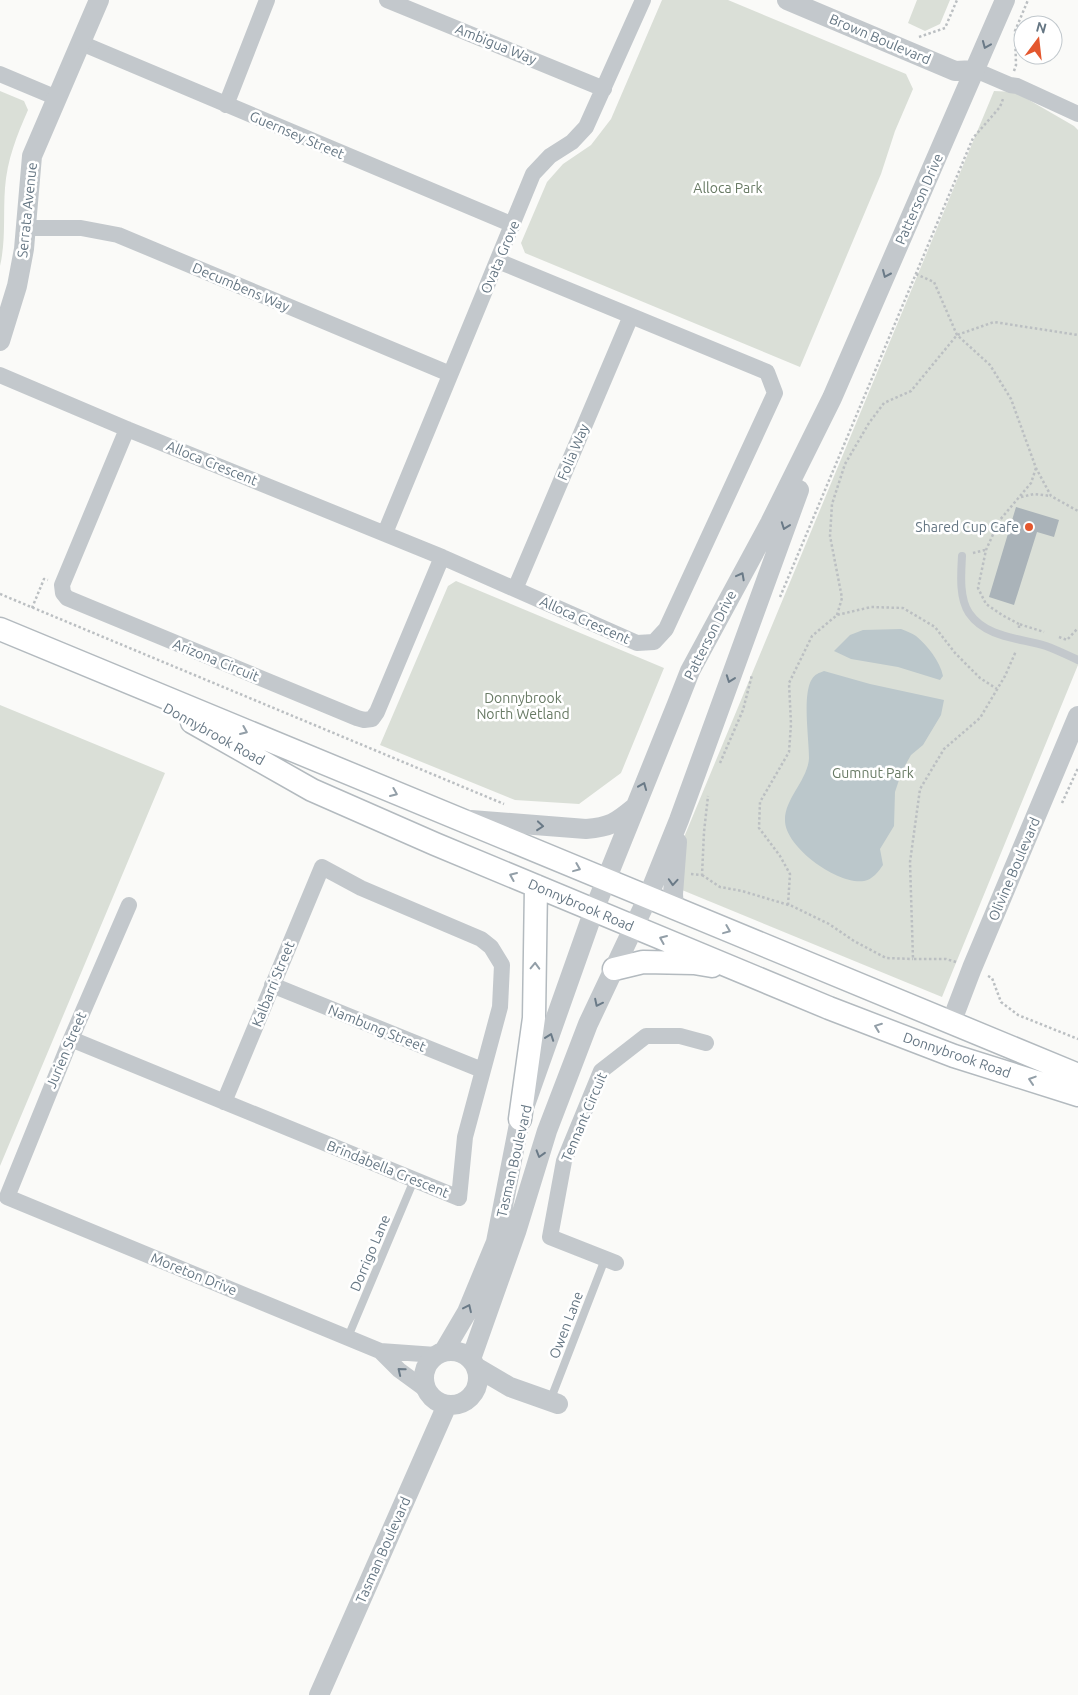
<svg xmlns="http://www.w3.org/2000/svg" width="1078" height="1695" viewBox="0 0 1078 1695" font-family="Ubuntu,sans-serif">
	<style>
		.green { fill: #dadfd7 }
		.water { fill: #bbc7cb }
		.building { fill: #aab3b9 }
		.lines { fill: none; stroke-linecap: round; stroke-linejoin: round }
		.secondary-casing { stroke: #b3babf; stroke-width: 25 }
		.path { stroke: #bbbfc2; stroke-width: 2.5; stroke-dasharray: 2.5 2.5; stroke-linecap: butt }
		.service { stroke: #c3c8cc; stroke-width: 8 }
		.minor { stroke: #c3c8cc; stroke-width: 16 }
		.tertiary { stroke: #c3c8cc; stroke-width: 20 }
		.secondary { stroke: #fff; stroke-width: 22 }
		.oneway { stroke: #6a7a87 }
		.oneway2 { stroke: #939fa8 }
		.poi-dot { fill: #e4572e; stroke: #fff; stroke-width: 2 }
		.labels { text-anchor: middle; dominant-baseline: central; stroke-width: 5; stroke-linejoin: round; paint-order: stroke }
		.street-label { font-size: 14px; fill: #657683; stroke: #fff }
		.park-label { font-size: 14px; fill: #687a64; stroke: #fff }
		.poi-label { font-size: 14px; fill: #657683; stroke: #fff; text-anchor: end }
	</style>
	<rect width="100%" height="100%" fill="#fafaf8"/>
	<path class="green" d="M662 0H728L906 74 913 89 895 131 881 174 800 367 525 253 521 243 547 182 563 164 591 145 611 119Z
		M917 0H950L940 24 925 31 908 23Z
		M0 91 24 101 28 110C17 135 7 160 5 188 3 215 6 240 0 266Z
		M994 91 1015 92 1074 126 1078 130V665L942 997 665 883Z
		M456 581 664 668 621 773 579 804 515 800 380 745 448 586Z
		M0 705 165 773 0 1166Z"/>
	<path class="water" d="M901 629C906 631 912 633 916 636 927 645 940 661 943 676L940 680 898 667 851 659 834 651 850 635 863 630Z
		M824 671 870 684 944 700 941 715 923 745 911 755 902 771 895 792 894 826 880 849 883 865C879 871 872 880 864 881 838 885 786 848 785 821 784 799 808 780 809 758 809 738 802 694 812 679 815 674 819 673 824 671Z"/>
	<path class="building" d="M1016 507 1059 520 1054 537 1037 532 1014 605 989 597Z"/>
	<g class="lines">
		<g class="secondary-casing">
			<path id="secondary" d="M0 629 1078 1075
				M192 722 312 790 435 844 829 1008 954 1056 1078 1095
				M614 969 643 962 694 963 712 966
				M520 1119 534 1018 536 886"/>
		</g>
		<path class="path" d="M919 37 945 28 957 0
			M1014 71 1016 65 1015 31 1028 0
			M916 274 934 282 957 335 990 365 1011 399 1036 468 1051 496 1078 511
			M1021 497 1034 494 1051 496
			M973 553 985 550
			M0 594 504 804
			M780 597 973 138 1000 107 1003 99
			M32 608 44 579 48 580
			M837 615 842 598 830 536 832 504 845 464 869 423 884 403 911 391 957 335 994 322 1078 335
			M1019 624 1002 615 986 604 978 588 986 550 999 521 1031 483 1036 468
			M1019 628V624L1044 632
			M1059 637 1067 640 1078 628
			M720 763 743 710 752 675
			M1062 803 1078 768
			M691 874 702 875 704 832 708 796
			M702 875 720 887 742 891 792 906 829 924 854 941 886 958 913 959
			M788 905 790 874 780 856 759 828 760 802 789 752 791 724 789 683 812 636 837 615 871 607 903 608 935 627 955 653 980 678 997 689
			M956 962 946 959H913L910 862 920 789 944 749 980 718 1005 676 1016 651
			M988 976 992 978 1001 1002 1018 1015 1078 1039"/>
		<path class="service" d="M962 556C961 574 959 598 969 613 986 638 1020 638 1046 646 1057 650 1067 655 1078 660
			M348 1337 414 1180
			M550 1401 605 1259"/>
		<path class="minor" d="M387 0 604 89
			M81 43 513 225
			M975 70 1010 85 1017 86 1078 114
			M0 74 57 98
			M226 105 267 0
			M26 228H81L118 235 450 374
			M0 375 127 429 442 557 637 643 654 642 666 629 775 393 767 372 498 261
			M127 429 62 585 63 593 67 598 357 718 364 720 372 719 377 712 442 557
			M385 533 533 174 550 156 572 142 586 127 643 0
			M515 589 631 316
			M129 905 71 1039 7 1197 380 1351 436 1355
			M272 985 482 1070
			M71 1039 459 1198 465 1137 500 1007 502 965 491 947 481 939 361 888 322 867 224 1102
			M616 1263 550 1237 564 1161 601 1071 646 1036H680L706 1043
			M380 1351 399 1370 425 1389"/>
		<path class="tertiary" d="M787 0 955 71 975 70
			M0 341 17 286 24 249 32 156 99 0
			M471 820 586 829C610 827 616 823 634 808
			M674 909 673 894 677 842
			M951 1023 972 968 1078 716
			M424 1378a27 27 0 1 1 54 0a27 27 0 1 1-54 0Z
			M444 1351 467 1312 496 1242 520 1119 594 910 677 704 690 671 770 523 832 398 1005 0
			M471 1359 516 1232 547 1131 588 1024 648 897 679 820 799 490
			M476 1367 510 1387 558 1404
			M319 1695 447 1405"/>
		<use href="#secondary" class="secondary"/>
	</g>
	<defs><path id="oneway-chevron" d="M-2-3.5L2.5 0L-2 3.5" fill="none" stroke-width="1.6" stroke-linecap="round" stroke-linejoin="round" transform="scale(1.25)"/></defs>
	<g class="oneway">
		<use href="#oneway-chevron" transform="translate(986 45) rotate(113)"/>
		<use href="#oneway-chevron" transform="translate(886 274) rotate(114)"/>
		<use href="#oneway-chevron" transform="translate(785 526) rotate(110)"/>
		<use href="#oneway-chevron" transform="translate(741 576) rotate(-62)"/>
		<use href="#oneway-chevron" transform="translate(730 679) rotate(110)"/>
		<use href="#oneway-chevron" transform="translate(643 786) rotate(-68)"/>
		<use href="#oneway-chevron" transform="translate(540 826) rotate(5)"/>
		<use href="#oneway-chevron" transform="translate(673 882) rotate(94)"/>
		<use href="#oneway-chevron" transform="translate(598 1003) rotate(116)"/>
		<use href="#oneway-chevron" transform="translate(550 1037) rotate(-70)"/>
		<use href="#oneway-chevron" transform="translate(540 1154) rotate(107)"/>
		<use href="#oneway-chevron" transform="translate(468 1308) rotate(-65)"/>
		<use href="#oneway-chevron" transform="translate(401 1371) rotate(-141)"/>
	</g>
	<g class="oneway2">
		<use href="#oneway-chevron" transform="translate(244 731) rotate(23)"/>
		<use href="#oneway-chevron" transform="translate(394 793) rotate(23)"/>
		<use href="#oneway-chevron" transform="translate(577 868) rotate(22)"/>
		<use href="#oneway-chevron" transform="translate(513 876) rotate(-157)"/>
		<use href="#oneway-chevron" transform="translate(727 930) rotate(22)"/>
		<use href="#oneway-chevron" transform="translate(663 939) rotate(-157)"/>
		<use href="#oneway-chevron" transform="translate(535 966) rotate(-88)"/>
		<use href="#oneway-chevron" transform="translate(878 1027) rotate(-159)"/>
		<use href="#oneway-chevron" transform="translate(1032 1080) rotate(-162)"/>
	</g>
	<circle class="poi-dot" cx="1029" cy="527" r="5"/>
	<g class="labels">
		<g class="street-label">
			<text transform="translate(880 39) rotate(23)">Brown Boulevard</text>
			<text transform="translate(496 44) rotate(22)">Ambigua Way</text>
			<text transform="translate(297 135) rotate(23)">Guernsey Street</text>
			<text transform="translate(919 199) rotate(-66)">Patterson Drive</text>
			<text transform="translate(27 210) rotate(-84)">Serrata Avenue</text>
			<text transform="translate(500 257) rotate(-67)">Ovata Grove</text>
			<text transform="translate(241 287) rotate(23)">Decumbens Way</text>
			<text transform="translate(573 452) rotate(-67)">Folia Way</text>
			<text transform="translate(212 463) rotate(22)">Alloca Crescent</text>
			<text transform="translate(585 620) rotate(24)">Alloca Crescent</text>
			<text transform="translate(710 635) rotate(-63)">Patterson Drive</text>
			<text transform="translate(216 660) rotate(22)">Arizona Circuit</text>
			<text transform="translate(214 734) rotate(29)">Donnybrook Road</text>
			<text transform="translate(1014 869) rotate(-67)">Olivine Boulevard</text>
			<text transform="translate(581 905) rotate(23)">Donnybrook Road</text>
			<text transform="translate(273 984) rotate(-68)">Kalbarri Street</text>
			<text transform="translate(377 1028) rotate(22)">Nambung Street</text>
			<text transform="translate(66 1050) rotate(-67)">Jurien Street</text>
			<text transform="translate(957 1055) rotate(19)">Donnybrook Road</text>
			<text transform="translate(584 1117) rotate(-67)">Tennant Circuit</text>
			<text transform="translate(514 1161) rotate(-77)">Tasman Boulevard</text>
			<text transform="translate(388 1169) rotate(22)">Brindabella Crescent</text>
			<text transform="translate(370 1253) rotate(-67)">Dorrigo Lane</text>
			<text transform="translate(194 1274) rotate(22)">Moreton Drive</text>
			<text transform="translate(566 1325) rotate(-69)">Owen Lane</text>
			<text transform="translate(383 1550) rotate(-66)">Tasman Boulevard</text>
		</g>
		<g class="park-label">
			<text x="728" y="188">Alloca Park</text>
			<text x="523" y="698">Donnybrook<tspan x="523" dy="16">North Wetland</tspan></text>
			<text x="873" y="773">Gumnut Park</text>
		</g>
		<g class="poi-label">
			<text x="1019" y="527">Shared Cup Cafe</text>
		</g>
	</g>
	<g transform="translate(1038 40) rotate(15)"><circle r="24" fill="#ffffff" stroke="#c1c8cd"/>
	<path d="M0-4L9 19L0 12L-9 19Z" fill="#e4572e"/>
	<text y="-8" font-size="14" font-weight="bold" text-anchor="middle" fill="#657683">N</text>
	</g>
</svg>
